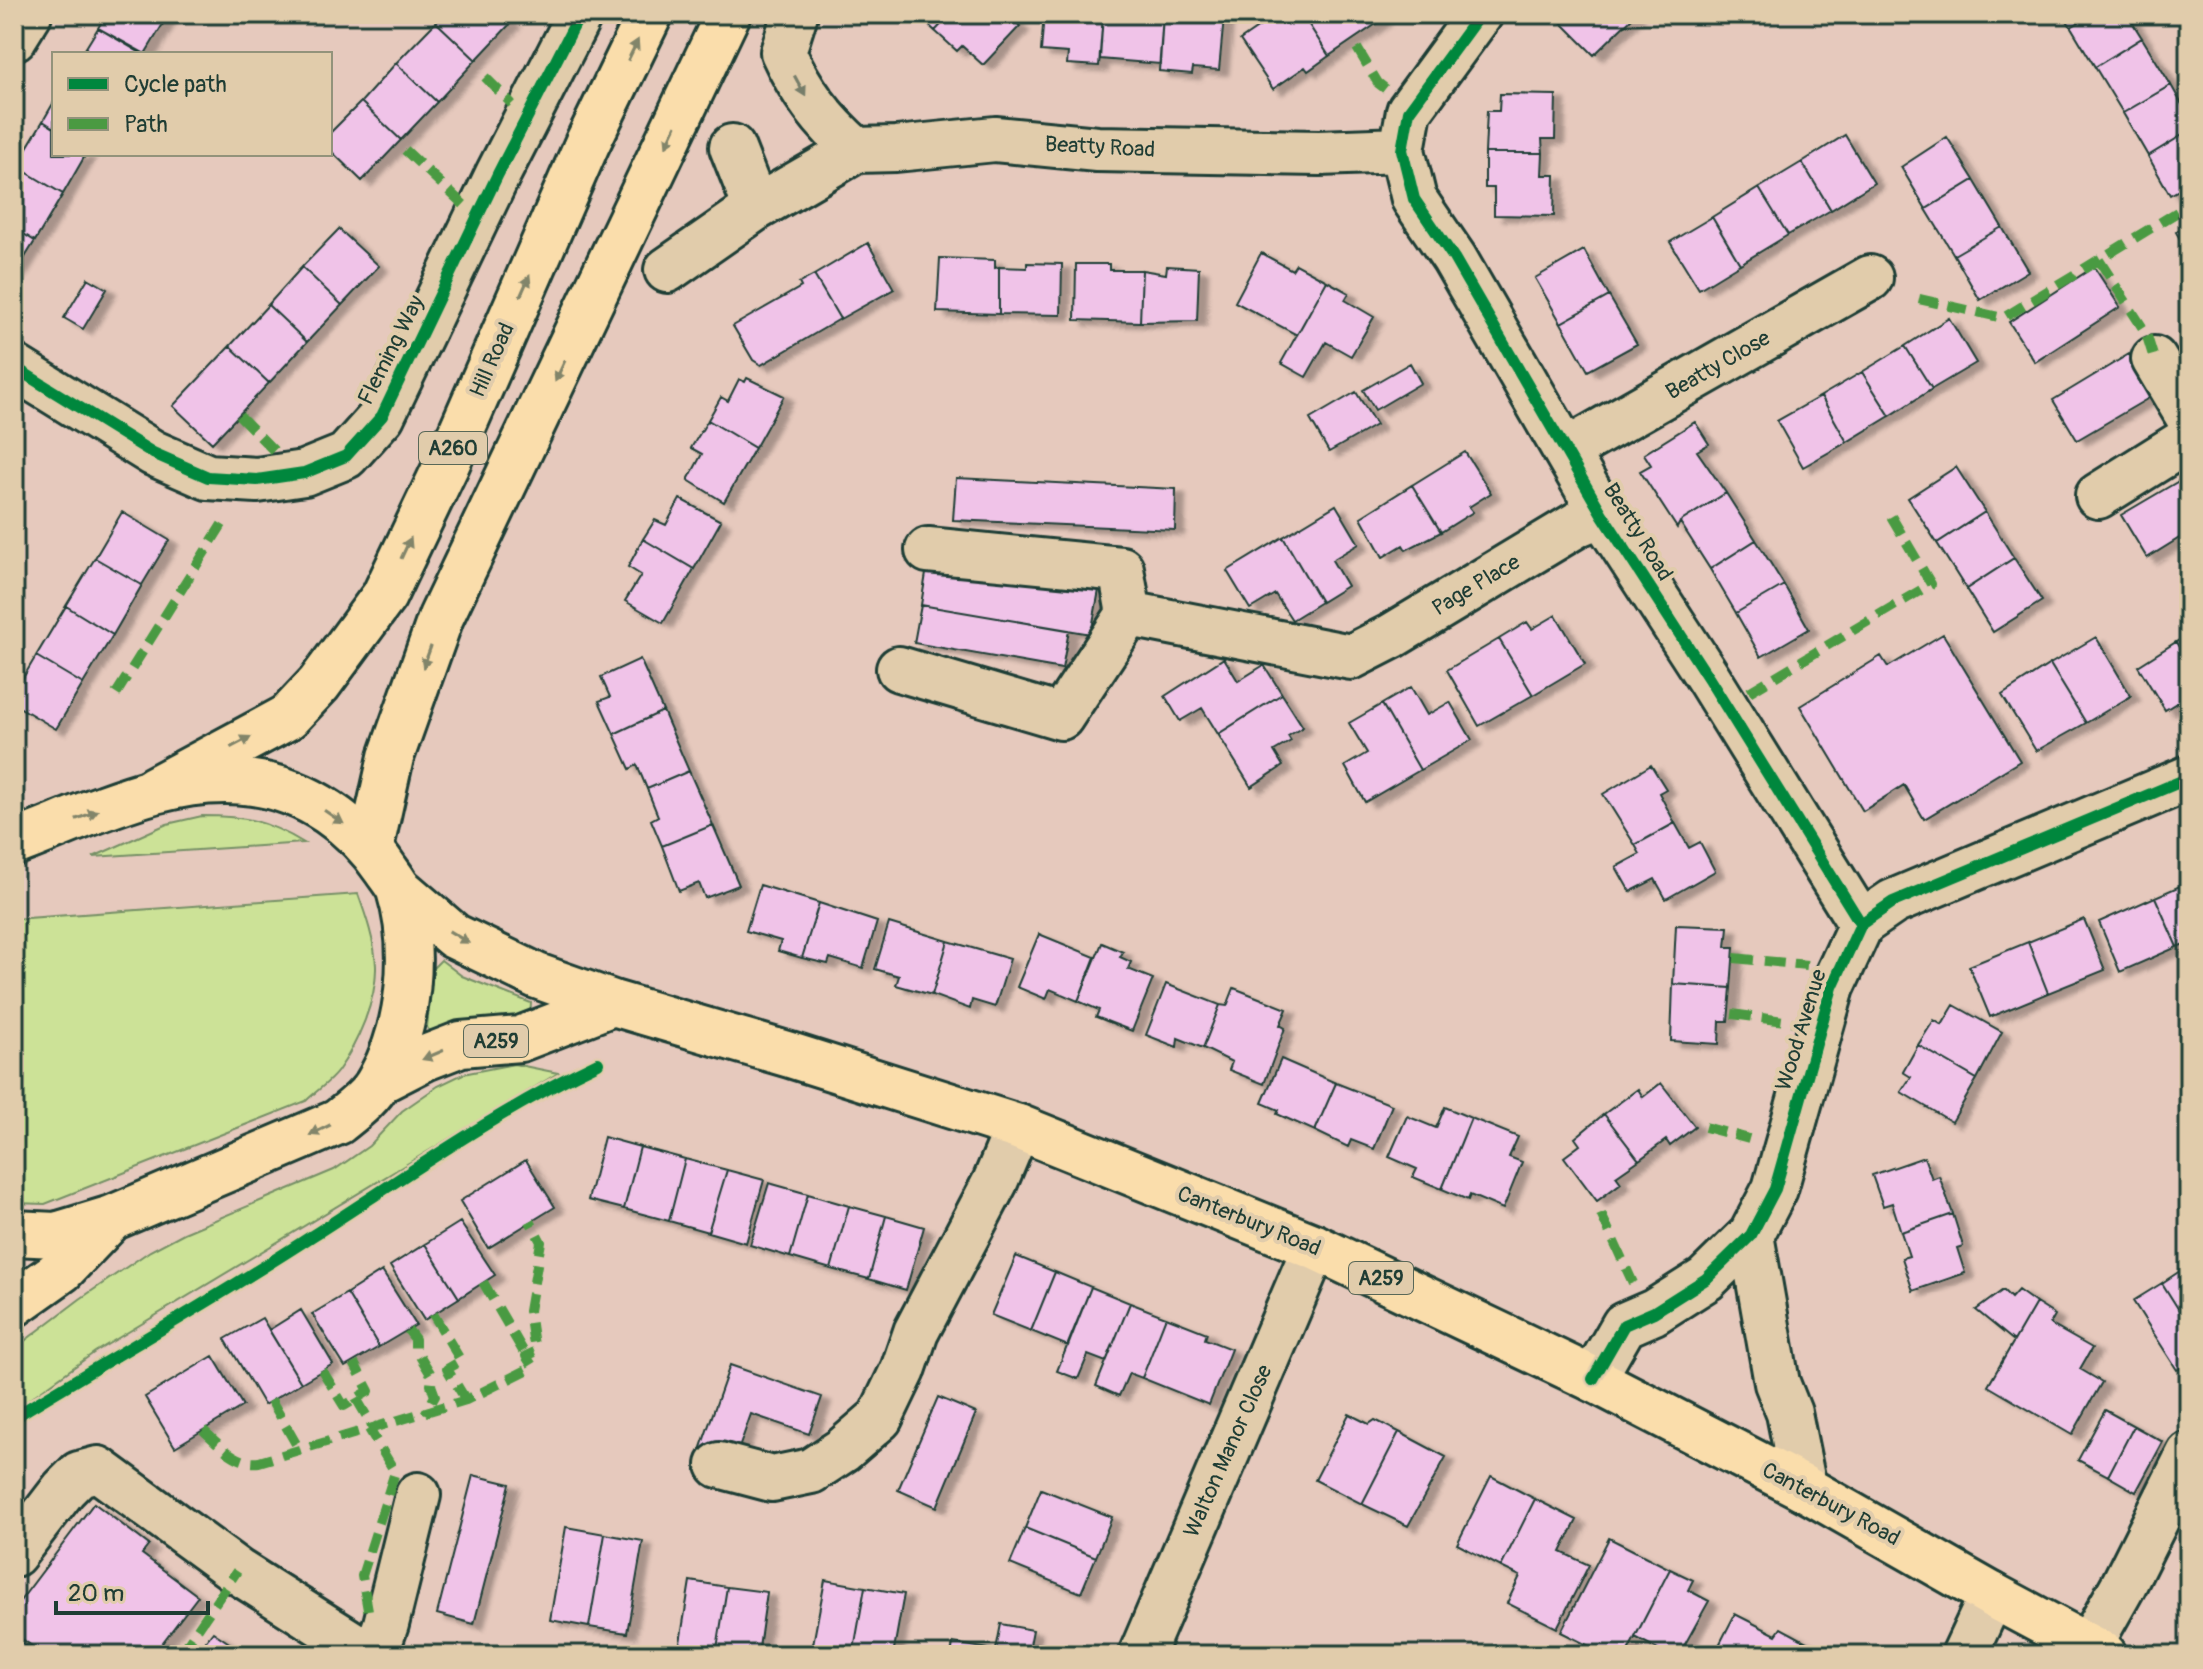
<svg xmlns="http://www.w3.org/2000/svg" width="2203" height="1669" viewBox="0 0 2203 1669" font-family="Pangolin,sans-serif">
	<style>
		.green { fill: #cce297; stroke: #769066; stroke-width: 2 }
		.building { fill: #f0c3e8; stroke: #1f3d34; stroke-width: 2; filter: url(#shadow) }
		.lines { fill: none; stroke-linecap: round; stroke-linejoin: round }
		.minor-casing { stroke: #1f3d34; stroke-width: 50 }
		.major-casing { stroke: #1f3d34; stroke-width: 50 }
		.highway-casing { stroke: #1f3d34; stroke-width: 50 }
		.minor { stroke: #e1ccab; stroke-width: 44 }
		.major { stroke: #faddab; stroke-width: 44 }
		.highway { stroke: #faddab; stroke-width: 44 }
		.quiet { stroke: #4a9a42; stroke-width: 10; stroke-dasharray: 20 10; stroke-linecap: butt }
		.cycleway-casing { stroke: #e1ccab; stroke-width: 17 }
		.cycleway { stroke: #00873e; stroke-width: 12 }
		.oneway { fill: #82856a }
		.oneway2 { fill: #767d6a }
		.labels { text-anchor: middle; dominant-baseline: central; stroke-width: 8; stroke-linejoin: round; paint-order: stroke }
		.shield { fill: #e1ccab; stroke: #596858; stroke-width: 2 }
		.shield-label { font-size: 20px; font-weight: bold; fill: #1f3d34 }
		.street-label { font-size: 22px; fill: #1f3d34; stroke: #e1ccab }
	</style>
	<defs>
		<filter id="shadow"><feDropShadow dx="9" dy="5" stdDeviation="2" flood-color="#0004"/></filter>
	</defs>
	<rect width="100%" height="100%" fill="#e6c9bd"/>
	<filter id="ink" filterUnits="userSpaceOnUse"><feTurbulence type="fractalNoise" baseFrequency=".0125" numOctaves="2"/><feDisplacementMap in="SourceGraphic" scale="16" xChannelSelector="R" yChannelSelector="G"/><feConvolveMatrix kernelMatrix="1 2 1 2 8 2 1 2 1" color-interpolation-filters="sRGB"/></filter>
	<g filter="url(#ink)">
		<path class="green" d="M202 816C245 816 266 820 304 843L93 857 167 824Z
			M358 894C366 916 375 942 376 966 377 1000 357 1044 338 1071 330 1082 316 1091 306 1101L45 1204 14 1203V919Z
			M441 960 462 976 531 1003 530 1018C494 1018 463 1021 429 1031L427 1027 433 968Z
			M514 1064 558 1073 95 1352 17 1408 14 1413V1349L80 1299 150 1251 184 1233 334 1170 369 1146 402 1111 438 1086 463 1074Z"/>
		<path class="building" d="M106 14H169L145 54 98 28Z
			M444 14H502L511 23 476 60 436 22Z
			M917 14H951L935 31Z
			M951 14H1007L1020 26 983 65 962 46 957 51 935 31Z
			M1044 14H1103L1099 66 1067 64 1068 53 1041 51Z
			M1103 14H1163L1160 64 1100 59Z
			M1163 14 1224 17 1219 70 1193 68 1192 74 1159 71Z
			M1278 14 1283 22 1295 14H1302L1329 56 1308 71 1305 67 1273 89 1240 40Z
			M1302 14H1378L1382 20 1329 56Z
			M1569 14H1636L1594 55 1561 22Z
			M2063 14H2093L2071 27Z
			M2093 14H2127L2142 38 2095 67 2071 27Z
			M436 22 476 60 437 102 396 63Z
			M98 28 142 54H82Z
			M2142 38 2171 85 2123 113 2095 67Z
			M396 63 437 102 401 140 361 102Z
			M2171 85 2189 117V131L2148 156 2123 113Z
			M1500 94 1556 95 1555 139H1542L1543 153H1485L1487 111H1499Z
			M54 102V128L43 121Z
			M361 102 401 140 362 181 330 150V133Z
			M43 121 54 128V154H86L63 194 16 166Z
			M2189 131V184L2170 195 2148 156Z
			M1845 135 1874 183 1831 210 1802 162Z
			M1947 137 1974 180 1926 209 1901 167Z
			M1485 153H1543L1542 175H1555L1554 216 1494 215V188H1485Z
			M1802 162 1831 210 1788 235 1759 188Z
			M16 166 63 194 35 241 14 228Z
			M1974 180 2002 227 1954 255 1926 209Z
			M1759 188 1788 235 1740 264 1712 217Z
			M1712 217 1740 264 1699 289 1670 242Z
			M2189 224V254L2176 232Z
			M2002 227 2028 271 1980 300 1954 255Z
			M14 228 35 241 14 275Z
			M339 229 379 266 342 305 302 267Z
			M868 243 894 289 840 319 814 275Z
			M1584 250 1609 296 1561 323 1535 278Z
			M1261 253 1292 270 1296 264 1327 281 1297 335 1235 302Z
			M940 258 995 260V268L999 267V314L937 312Z
			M1027 263 1062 264 1061 315 999 314V267L1027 268Z
			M1076 264H1109V270H1142L1140 322 1075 320Z
			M1167 266 1199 268 1197 321 1140 322 1142 270 1166 274Z
			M302 267 342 305 307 342 268 305Z
			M2094 267 2120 307 2035 362 2009 322Z
			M814 275 840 319 761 365 753 360 733 326 801 287 799 283Z
			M88 278 107 289 83 329 64 318Z
			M1327 281 1349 293 1345 300 1374 317 1351 356 1326 342 1306 377 1281 363Z
			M1609 296 1637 344 1588 371 1561 323Z
			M268 305 307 342 269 383 230 346Z
			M1949 318 1976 363 1932 389 1905 346Z
			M230 346 269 383 212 443 173 406Z
			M1905 346 1932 389 1890 416 1862 372Z
			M2129 354 2154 395 2077 440 2053 400Z
			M1410 363 1421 383 1375 410 1363 390Z
			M1862 372 1890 416 1847 442 1821 396Z
			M747 378 784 396 755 448 708 420 721 397 728 401 739 379 745 382Z
			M1356 392 1376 425 1329 452 1310 419Z
			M1821 396 1847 442 1803 467 1777 421Z
			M708 420 755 448 724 502 688 480 702 454 691 448Z
			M1695 422 1709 444 1697 451 1726 493 1680 522 1677 528 1640 471 1651 465 1644 454Z
			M1465 452 1491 493 1469 507 1473 512 1441 532 1412 485Z
			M1956 467 1985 512 1937 543 1908 498Z
			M2189 475V532L2147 558 2121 515Z
			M956 478 1176 489 1175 530 953 520Z
			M1412 485 1441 532 1406 550 1403 545 1383 557 1361 517Z
			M1726 493 1756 540 1710 569 1680 522Z
			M680 499 721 521 694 569 643 539 655 520 666 525Z
			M1336 505 1359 544 1332 560 1347 586 1321 602 1283 537Z
			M122 512 169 540 142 585 95 558Z
			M1985 512 2014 558 1966 589 1937 543Z
			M1283 537 1321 602 1292 620 1275 594 1250 609 1227 571Z
			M643 539 694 569 663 623 625 601 641 575 628 567Z
			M1756 540 1784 585 1736 613 1710 569Z
			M95 558 142 585 113 635 66 606Z
			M2014 558 2042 601 1993 632 1966 589Z
			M928 561 1099 590 1091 634 921 605Z
			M1784 585 1809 629 1761 657 1736 613Z
			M921 605 1069 630 1062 669 914 643Z
			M66 606 113 635 83 684 36 656Z
			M1556 615 1585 664 1533 695 1499 639 1527 622 1532 629Z
			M1943 634 2020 761 1924 819 1904 785 1863 811 1800 706 1881 656 1888 667Z
			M2189 634V664L2176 642Z
			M2096 637 2131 696 2086 723 2050 664Z
			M1499 639 1533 695 1479 726 1447 670Z
			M2176 642 2189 664V695L2165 710 2138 666Z
			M36 656 83 684 56 729 14 704V693Z
			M1224 658 1238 681 1264 665 1282 694 1218 734 1202 708 1180 721 1165 696Z
			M640 659 663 711 614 734 599 701 610 697 601 677Z
			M2050 664 2086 723 2036 751 2002 695Z
			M1411 687 1427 715 1450 702 1472 740 1420 770 1382 704Z
			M1282 694 1303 727 1288 736 1291 741 1274 751 1283 766 1251 787 1218 734Z
			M1382 704 1420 770 1365 802 1345 766 1367 753 1349 723Z
			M663 711 689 771 647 789 637 765 630 769 614 734Z
			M1651 765 1666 789 1659 793 1675 823 1635 845 1603 794Z
			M689 771 713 825 662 846 651 820 658 816 647 789Z
			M1675 823 1689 848 1700 842 1715 871 1666 899 1655 879 1630 892 1616 867 1640 854 1635 845Z
			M713 825 739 885 705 898 699 883 679 891 662 846Z
			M2189 882V942L2177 947 2155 897Z
			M760 885 819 903 802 958 778 951 781 941 746 931Z
			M2155 897 2177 947 2120 972 2099 922Z
			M819 903 877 922 863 968 830 958 828 964 802 958Z
			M2084 919 2105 970 2048 993 2028 942Z
			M889 923 948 941 932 995 896 985 899 976 875 969Z
			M1676 925 1728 927 1726 947H1734L1731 988 1673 984Z
			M1039 934 1095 957 1078 1001 1050 989 1046 999 1017 987Z
			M948 941 1010 959 995 1007 972 1000 970 1009 932 995Z
			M2028 942 2048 993 1990 1017 1969 966Z
			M1102 943 1123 952 1120 957 1131 962 1128 969 1153 979 1132 1031 1096 1017 1099 1010 1078 1001Z
			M1166 984 1220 1005 1203 1048 1178 1038 1177 1047 1146 1035Z
			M1673 984 1731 988 1728 1021H1720L1719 1044 1671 1041Z
			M1234 988 1287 1009 1280 1025 1285 1028 1264 1084 1229 1070 1232 1062 1203 1048 1220 1005 1227 1006Z
			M1954 1005 2002 1032 1977 1079 1918 1045 1934 1020 1942 1025Z
			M1918 1045 1977 1079 1952 1122 1901 1092 1911 1077 1903 1072Z
			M1281 1059 1336 1083 1315 1131 1277 1114 1279 1110 1262 1103Z
			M1336 1083 1392 1105 1374 1149 1351 1140 1348 1147 1315 1131Z
			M1661 1083 1695 1127 1670 1146 1666 1140 1639 1160 1604 1114 1638 1089 1643 1097Z
			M1445 1107 1471 1118 1442 1189 1413 1177 1417 1169 1389 1157 1407 1116 1436 1128Z
			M1604 1114 1639 1160 1616 1176 1621 1183 1597 1201 1564 1157 1580 1145 1575 1138Z
			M1471 1118 1518 1137 1509 1157 1522 1162 1503 1209 1470 1195 1468 1200 1442 1189Z
			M604 1137 640 1147 624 1209 588 1200Z
			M640 1147 685 1159 669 1221 624 1209Z
			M1924 1157 1932 1179 1939 1176 1953 1214 1901 1232 1892 1203 1883 1206 1872 1175Z
			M685 1159 727 1170 708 1232 669 1221Z
			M526 1160 555 1207 488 1248 460 1201Z
			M727 1170 764 1180 746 1243 708 1232Z
			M769 1183 808 1194 790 1257 750 1245Z
			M808 1194 849 1206 831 1269 790 1257Z
			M849 1206 886 1216 869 1279 831 1269Z
			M1953 1214 1963 1246 1957 1248 1965 1273 1913 1291 1902 1258 1909 1256 1901 1232Z
			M886 1216 924 1227 906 1290 869 1279Z
			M460 1222 495 1275 459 1298 425 1244Z
			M425 1244 459 1298 424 1320 390 1266Z
			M1016 1256 1055 1272 1031 1331 991 1315Z
			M2189 1265V1326L2162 1283Z
			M382 1271 416 1325 379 1347 347 1293Z
			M1055 1272 1091 1287 1068 1346 1031 1331Z
			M2162 1283 2189 1326V1347L2186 1349 2189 1363 2177 1370 2133 1301Z
			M1091 1287 1130 1303 1106 1362 1088 1355 1078 1379 1057 1371Z
			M2003 1290 2011 1298 2018 1290 2036 1303 2014 1341 1976 1310Z
			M347 1293 379 1347 345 1367 312 1314Z
			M1130 1303 1166 1317 1142 1378 1129 1373 1119 1396 1096 1386Z
			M2036 1303 2055 1315 2050 1324 2092 1348 2080 1369 2102 1382 2072 1435 1988 1386Z
			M301 1310 333 1364 301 1383 269 1330Z
			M1166 1317 1207 1333 1205 1339 1231 1349 1209 1405 1142 1378Z
			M262 1318 301 1383 264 1405 225 1339Z
			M213 1356 243 1406 175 1447 145 1397Z
			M730 1365 822 1397 809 1434 751 1414 732 1468 698 1456Z
			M938 1397 976 1413 937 1507 898 1490Z
			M2105 1410 2134 1426 2108 1476 2078 1460Z
			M1349 1414 1369 1424 1375 1420 1399 1432 1362 1504 1315 1480Z
			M2134 1426 2163 1442 2136 1492 2108 1476Z
			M1399 1432 1446 1457 1408 1526 1362 1504Z
			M473 1475 510 1484 474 1624 437 1614Z
			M1491 1476 1535 1499 1501 1567 1457 1544Z
			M1041 1489 1112 1517 1096 1557 1025 1528Z
			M1535 1499 1577 1520 1561 1552 1589 1565 1557 1628 1507 1603 1520 1576 1501 1567Z
			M94 1503 149 1545 142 1554 198 1596 153 1655H44L14 1633V1609Z
			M566 1527 605 1534 589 1627 550 1620Z
			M1025 1528 1096 1557 1081 1593 1010 1564Z
			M605 1534 643 1541 627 1633 589 1627Z
			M1609 1538 1670 1569 1626 1655H1607L1561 1632Z
			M1670 1569 1693 1580 1688 1590 1709 1601 1679 1655H1669L1635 1637Z
			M825 1580 865 1587 853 1655H811Z
			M690 1581 727 1587 716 1655H678Z
			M727 1587 767 1592 758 1655H716Z
			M865 1587 904 1594 893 1655H853Z
			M1735 1614 1776 1635 1781 1628 1803 1640 1796 1655H1714Z
			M1001 1624 1033 1630 1028 1655H995Z
			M213 1632 244 1653 243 1655H195Z
			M14 1637 38 1655H14Z
			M1803 1640 1825 1652 1823 1655H1796Z
			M953 1643 996 1650 995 1655H951Z"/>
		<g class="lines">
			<g class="minor-casing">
				<path id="minor" d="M795 14 783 52C801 92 823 121 856 150
					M1480 14 1409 111 1402 150 1414 199 1454 258 1602 514 1709 679 1861 924
					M14 38 29 14
					M732 147 756 208
					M667 270 756 208 856 150 896 149 995 139 1097 149 1319 153 1402 150
					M2154 359 2189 418
					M14 367 153 453 208 477 257 480 304 473 346 456 382 416 498 174 580 14
					M1566 451 1870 278
					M2098 496 2189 439
					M928 550 1121 569 1129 614 1351 657 1392 636 1578 524 1602 514
					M899 669 1061 717 1129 614
					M1751 1235 1777 1383 1789 1413 1804 1488
					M1593 1379 1624 1325 1654 1312 1706 1279 1751 1235 1775 1189 1832 987 1861 924 1893 902 2189 778
					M719 1465 772 1479 811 1471 843 1450 880 1418 903 1370 916 1332 995 1182 1018 1127
					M14 1554 64 1489 79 1474 98 1469 237 1571 370 1655
					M2088 1648 2124 1584 2189 1454
					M375 1655 386 1624 418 1495
					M1141 1655 1315 1247
					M1964 1655 1992 1595"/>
			</g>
			<g class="major-casing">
				<path id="major" d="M154 789 288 717 319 684 384 596 447 464 587 144 650 14
					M371 847 391 757 441 617 728 14"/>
			</g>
			<g class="highway-casing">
				<path id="highway" d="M14 843C89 815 171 771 253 783 307 790 356 825 386 870 390 876 396 883 399 890 417 949 410 1026 380 1079 371 1097 353 1110 338 1122L112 1218 56 1235 14 1233
					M398 888 454 936 537 976 613 1003 790 1055 1018 1127 1315 1247 1593 1379 1804 1488 1992 1595 2104 1655
					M380 1081 425 1058 461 1044 520 1039 613 1003
					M14 1304 62 1270 110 1220"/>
			</g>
			<use href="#minor" class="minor"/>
			<use href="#major" class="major"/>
			<use href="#highway" class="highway"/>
			<path class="quiet" d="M1357 48 1378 83 1387 90
				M485 77 512 104
				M405 150 464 205
				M2099 260 2146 333 2154 359
				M1919 299 2003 318 2189 205
				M239 415 280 457
				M1749 692 1931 584 1888 511
				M116 694 226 518
				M1734 958 1807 965
				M1732 1014 1792 1022
				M1705 1127 1749 1139
				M1601 1214 1633 1283
				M483 1282 526 1356
				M433 1314 461 1361 447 1369 466 1400
				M408 1330 415 1339V1348L432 1376 431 1385 435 1396 425 1414
				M322 1370 344 1406 369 1391 354 1363
				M356 1398 373 1427
				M271 1400 299 1449
				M203 1430C219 1444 236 1465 259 1462L466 1400 533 1367 526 1356 535 1352 529 1311 541 1242 530 1221
				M368 1610 362 1576 395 1472 369 1429
				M198 1651 188 1643 237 1571"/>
			<g class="cycleway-casing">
				<path id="cycleway" d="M1480 14 1409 111 1402 150 1414 199 1454 258 1602 514 1709 679 1861 924
					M14 367 153 453 208 477 257 480 304 473 346 456 382 416 498 174 580 14
					M1593 1379 1624 1325 1654 1312 1706 1279 1751 1235 1775 1189 1832 987 1861 924 1893 902 2189 778
					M14 1422 21 1413C118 1354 217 1298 312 1236 406 1176 497 1111 598 1063"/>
			</g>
			<use href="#cycleway" class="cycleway"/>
		</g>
		<defs><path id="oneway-solid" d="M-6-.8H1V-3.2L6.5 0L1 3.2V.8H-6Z" transform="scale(2)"/></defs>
		<g class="oneway">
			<use href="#oneway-solid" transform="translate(633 50) rotate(-64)"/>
			<use href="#oneway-solid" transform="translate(671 136) rotate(115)"/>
			<use href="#oneway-solid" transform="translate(525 286) rotate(-66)"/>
			<use href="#oneway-solid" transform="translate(560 371) rotate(115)"/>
			<use href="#oneway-solid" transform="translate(406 548) rotate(-65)"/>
			<use href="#oneway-solid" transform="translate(427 657) rotate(110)"/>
			<use href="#oneway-solid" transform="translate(241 742) rotate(-28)"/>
			<use href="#oneway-solid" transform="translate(87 815) rotate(-21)"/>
			<use href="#oneway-solid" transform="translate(334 817) rotate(34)"/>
			<use href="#oneway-solid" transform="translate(459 937) rotate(31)"/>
			<use href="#oneway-solid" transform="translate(433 1055) rotate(157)"/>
			<use href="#oneway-solid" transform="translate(320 1130) rotate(154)"/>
		</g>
		<use class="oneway2" href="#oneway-solid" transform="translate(800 86) rotate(62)"/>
	</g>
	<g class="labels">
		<g class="shield">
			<rect x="419" y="432" width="68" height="32" rx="6"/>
			<rect x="464" y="1025" width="64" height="32" rx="6"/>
			<rect x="1349" y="1262" width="64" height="32" rx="6"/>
		</g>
		<g class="shield-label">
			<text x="453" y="448">A260</text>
			<text x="496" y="1041">A259</text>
			<text x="1381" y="1278">A259</text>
		</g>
		<g class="street-label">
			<text transform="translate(1100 147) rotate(3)">Beatty Road</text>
			<text transform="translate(391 350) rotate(-63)">Fleming Way</text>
			<text transform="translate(492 360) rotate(-66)">Hill Road</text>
			<text transform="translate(1718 365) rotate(-30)">Beatty Close</text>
			<text transform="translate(1638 532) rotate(58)">Beatty Road</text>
			<text transform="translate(1476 585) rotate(-31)">Page Place</text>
			<text transform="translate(1801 1030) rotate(-73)">Wood Avenue</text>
			<text transform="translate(1249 1221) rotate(22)">Canterbury Road</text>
			<text transform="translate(1228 1451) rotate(-66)">Walton Manor Close</text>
			<text transform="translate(1831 1504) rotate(28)">Canterbury Road</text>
		</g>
	</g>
	<rect width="2203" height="1669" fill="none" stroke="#e1ccab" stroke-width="48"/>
	<rect x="24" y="24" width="2155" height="1621" fill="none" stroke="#1f3d34" stroke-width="3" filter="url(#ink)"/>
	<rect x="52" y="52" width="280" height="104" fill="#e1ccab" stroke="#93937b" stroke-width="2"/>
	<rect x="68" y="78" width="40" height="12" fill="#00873e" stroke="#93937b" stroke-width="2"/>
	<text x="124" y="92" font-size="24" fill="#1f3d34">Cycle path</text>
	<rect x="68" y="118" width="40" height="12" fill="#4a9a42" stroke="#93937b" stroke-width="2"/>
	<text x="124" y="132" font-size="24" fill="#1f3d34">Path</text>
	<path d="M56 1601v12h152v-12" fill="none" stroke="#1f3d34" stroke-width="4"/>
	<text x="68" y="1601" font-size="24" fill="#1f3d34" stroke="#e1ccab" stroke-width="6" paint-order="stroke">20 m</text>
</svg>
